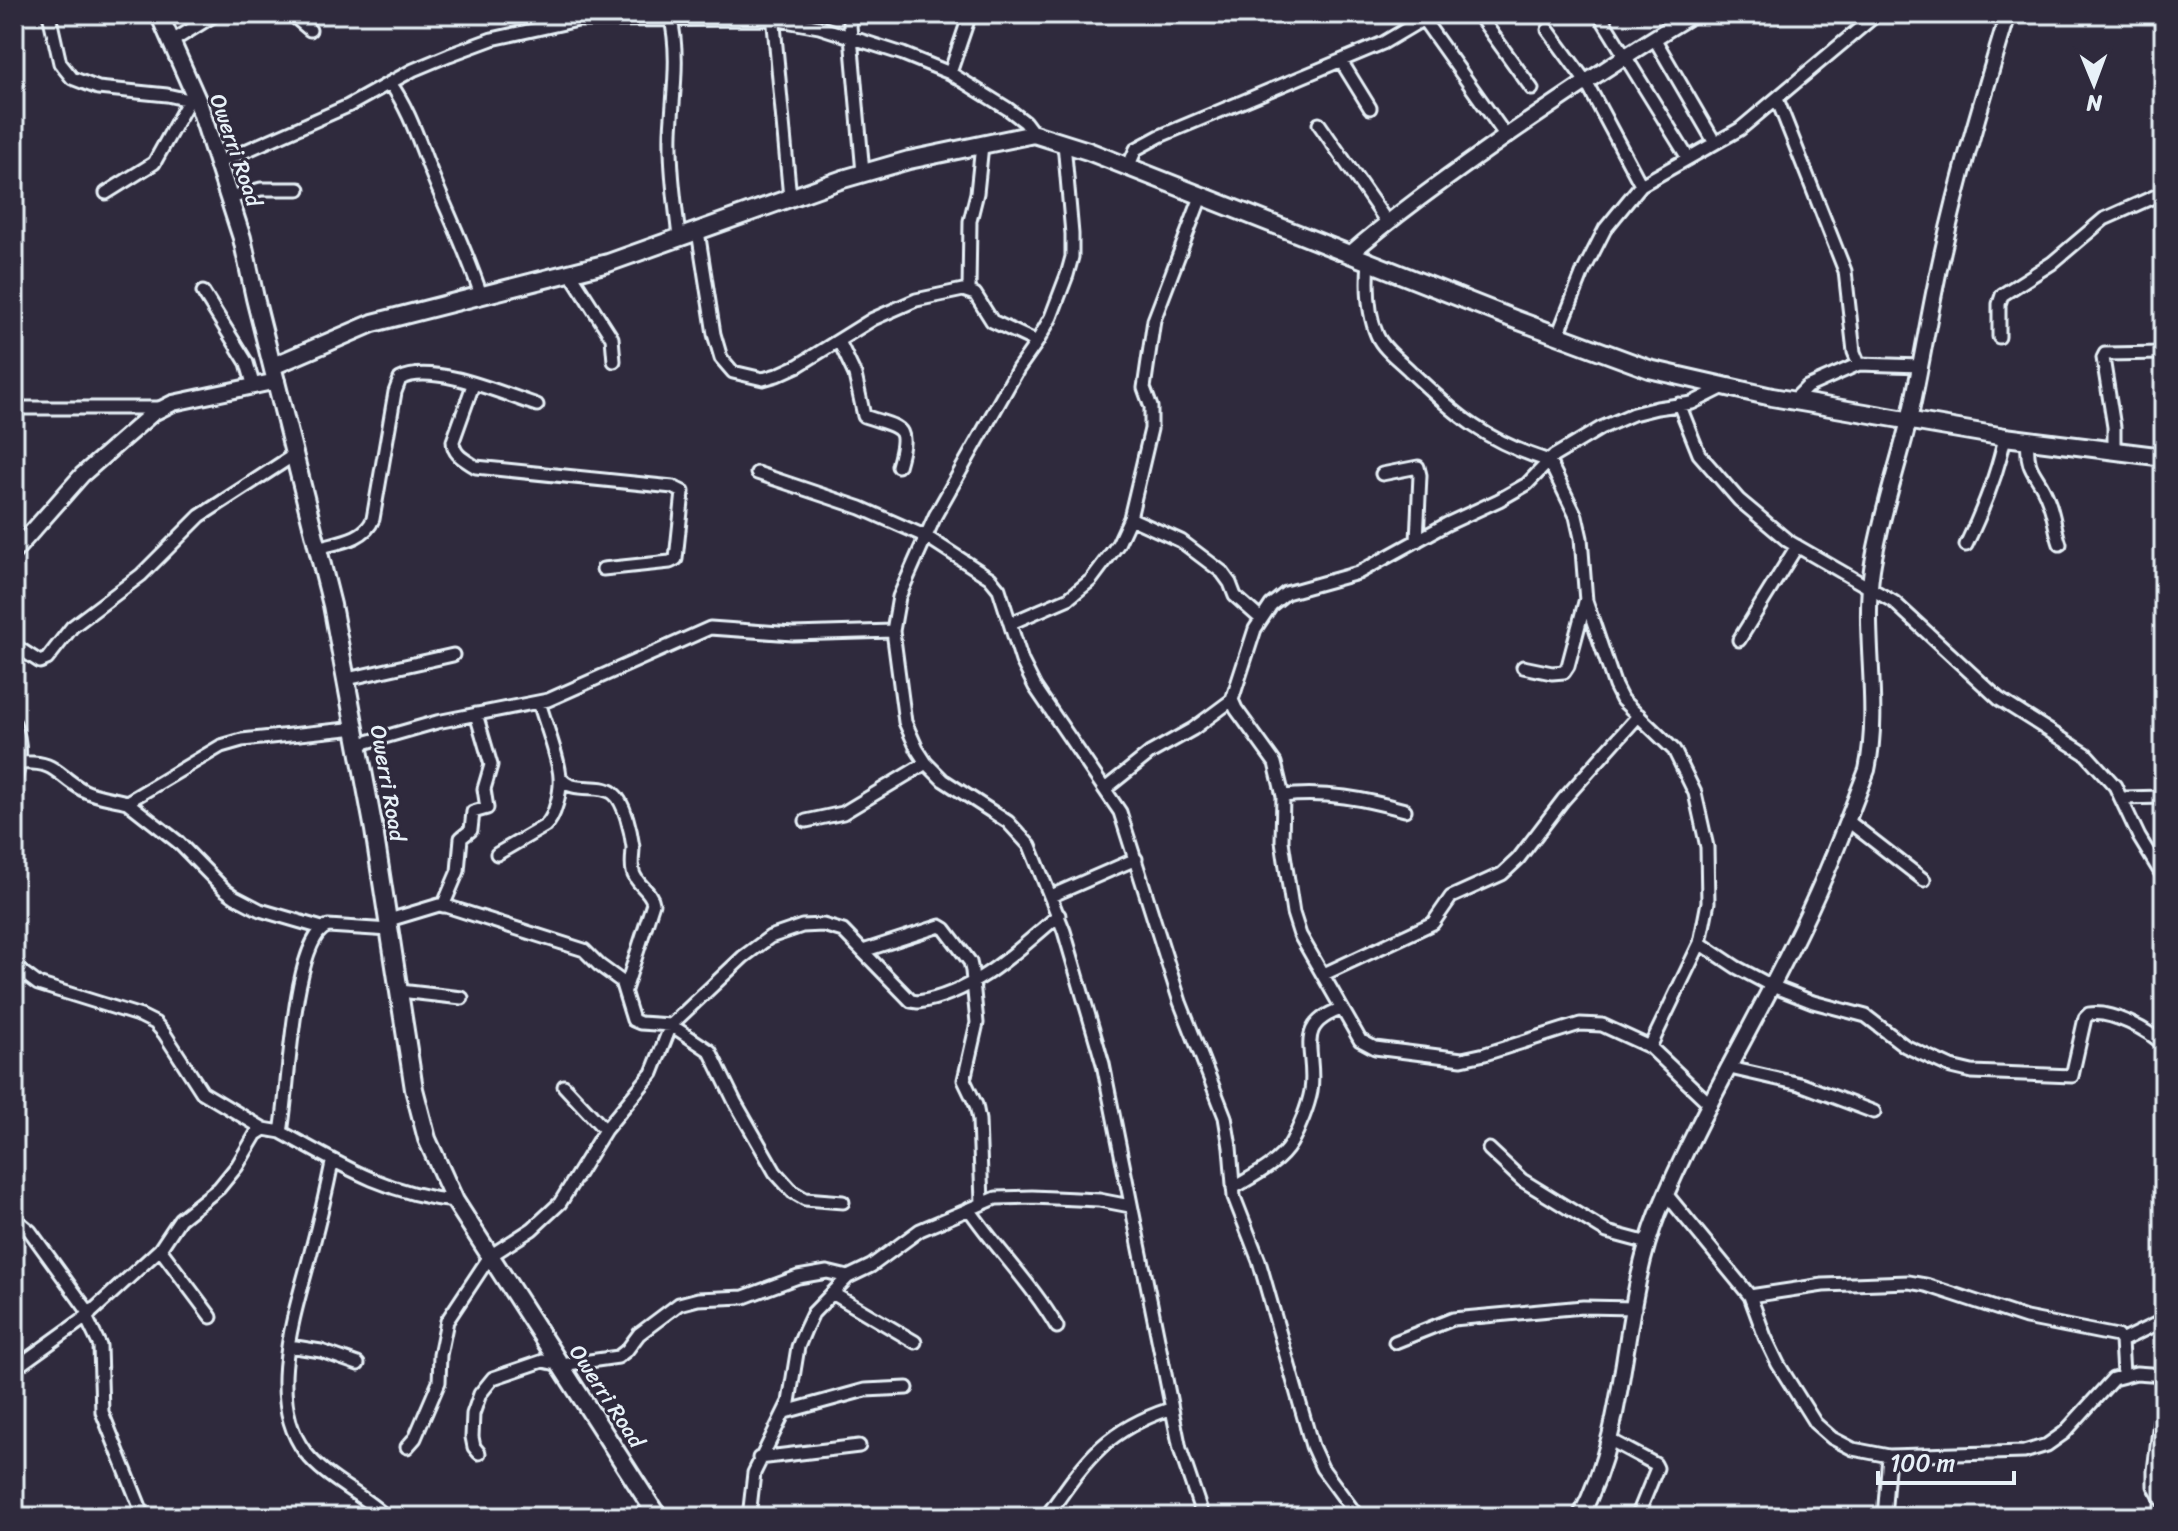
<svg xmlns="http://www.w3.org/2000/svg" width="2178" height="1531" viewBox="0 0 2178 1531" font-family="Sriracha,sans-serif">
	<style>
		.lines { fill: none; stroke-linecap: round; stroke-linejoin: round }
		.minor-casing { stroke: #e8f1f8; stroke-width: 17 }
		.tertiary-casing { stroke: #e8f1f8; stroke-width: 20 }
		.secondary-casing { stroke: #e8f1f8; stroke-width: 22 }
		.minor { stroke: #2f2a3d; stroke-width: 11 }
		.tertiary { stroke: #2f2a3d; stroke-width: 14 }
		.secondary { stroke: #2f2a3d; stroke-width: 16 }
		.labels { text-anchor: middle; dominant-baseline: central; stroke-width: 6; stroke-linejoin: round; paint-order: stroke }
		.street-label { font-size: 22px; fill: #e8f1f8; stroke: #2f2a3d }
	</style>
	<rect width="100%" height="100%" fill="#2f2a3d"/>
	<filter id="ink" filterUnits="userSpaceOnUse"><feTurbulence type="fractalNoise" baseFrequency=".0125" numOctaves="2"/><feDisplacementMap in="SourceGraphic" scale="16" xChannelSelector="R" yChannelSelector="G"/><feConvolveMatrix kernelMatrix="1 2 1 2 8 2 1 2 1" color-interpolation-filters="sRGB"/></filter>
	<g filter="url(#ink)">
		<g class="lines">
			<g class="minor-casing">
				<path id="minor" d="M49 14 60 63 72 78 98 88 167 95 198 102
					M291 14 310 30
					M773 14 790 198
					M849 14 863 173
					M1478 14 1532 89
					M1599 14 1688 158
					M670 15C680 54 673 93 671 132 670 167 675 202 679 237
					M1423 19 1506 136
					M1548 30 1586 82 1641 185
					M1654 38 1715 143
					M171 42 216 14
					M1341 61 1370 108
					M950 73 970 14
					M390 83C411 112 420 146 434 179 450 218 468 255 481 295
					M1777 99 1845 271 1854 352 1859 364
					M1319 124 1387 222
					M1064 143 1072 234V257L1067 275 1051 317 1037 342 1018 369 935 516 899 597 893 631 905 722 917 749 926 763 943 780 1008 822 1030 846 1064 931 1103 1064 1180 1449 1203 1517
					M218 163 348 106 413 70 449 55 492 39 578 20 774 19 819 27 903 54 950 73 1008 109 1025 122 1034 134
					M1128 167 1136 149 1160 136 1383 43 1432 14
					M106 193 154 163 189 100
					M230 198 261 189H299
					M698 231 714 334 721 358 733 372 763 379 777 375 799 365 873 319 916 300 963 290 975 294 992 321 1037 342
					M1369 261C1367 285 1367 312 1377 335 1383 349 1399 360 1410 371 1459 417 1483 440 1549 461L1576 516 1581 538 1586 601 1615 686 1622 700 1674 750 1695 793 1707 847 1708 902 1700 943 1650 1047
					M571 274 612 338 614 361
					M969 291 970 221 977 193 982 145
					M203 292 247 363 254 387
					M1558 335 1583 272 1605 229 1641 185 1740 129 1877 14
					M1999 337V304L2002 295 2052 263 2104 219 2158 195H2164
					M839 341 855 375 864 416C902 429 910 424 898 466
					M473 385 453 441C453 455 465 460 476 467L673 487 683 492 676 559 670 562 603 569
					M1794 400 1807 387 1859 364 1921 366
					M1679 404 1699 454 1739 500 1763 520 1788 541 1894 602 1999 699 2086 754 2115 786 2139 837 2164 878
					M14 408H160
					M2028 440C2025 474 2039 473 2048 500 2054 514 2055 530 2060 544
					M2114 451V427L2103 358 2105 354 2164 353
					M757 473 861 508 927 537 990 578 999 589 1022 661 1035 687 1120 812 1180 1002 1225 1117 1230 1147 1234 1197 1259 1261 1312 1446 1322 1468 1358 1517
					M1382 474 1418 467 1420 475 1417 541
					M1130 518 1181 541 1222 572 1230 583 1235 596 1261 619
					M1966 545C1983 510 1997 476 2005 437
					M317 548C338 542 365 540 373 519L395 392 400 379C432 362 503 394 537 405
					M2163 597 2164 594
					M1011 623 1069 598 1091 580 1118 544 1130 518 1151 429V407L1144 388 1154 320 1201 197
					M1739 640 1797 546
					M14 645 40 662 47 659 72 627 141 575 200 516 294 455
					M1523 667 1552 673 1564 672 1568 666 1585 602
					M347 679 453 655
					M14 723C22 744 21 762 14 783
					M360 744 437 722 548 700 710 628 793 634 893 631
					M20 763C57 761 55 774 83 790 96 797 113 798 127 802L221 746 242 740 357 728
					M560 777C572 795 598 782 613 793 625 802 631 832 633 847 633 855 631 864 633 872 636 885 651 890 653 903L625 990
					M1105 789 1150 753 1193 729 1232 700
					M1283 796C1326 791 1364 799 1405 810
					M2123 798 2164 797
					M127 802 178 842 224 889 235 897 260 910 322 928
					M806 821 843 813 926 763
					M1848 821 1924 880
					M497 854 545 826C555 818 561 791 560 778 560 761 544 720 539 702
					M1051 896 1136 859
					M443 906 458 871 461 838 471 830 473 812 487 808 484 789 491 765 476 714
					M389 920 439 905 446 906 584 950 599 965 621 981 633 1020 640 1023 671 1025 710 1051 735 1102 775 1172 793 1192 805 1199 843 1202
					M390 930 328 926C292 938 289 1093 281 1132 339 1164 387 1194 455 1201
					M1700 943 1736 967 1772 986 1813 1002 1866 1016 1905 1046 1951 1067 1972 1072 2072 1076 2085 1018 2089 1014C2110 1010 2150 1030 2164 1046
					M863 951 940 926 945 929 970 962 972 971 977 1023 964 1080 976 1105 979 1120 982 1203
					M14 966 38 984 141 1016 155 1023 164 1033 202 1092 264 1129
					M1324 974 1433 923 1451 897 1502 874 1518 859 1563 800 1639 715
					M400 991 462 998
					M1730 1068 1800 1084 1874 1112
					M564 1086 605 1130
					M1711 1105 1650 1047 1602 1025 1580 1024 1485 1054 1462 1059 1375 1048 1360 1040 1300 935 1293 913 1282 841 1283 796 1275 763 1236 709 1232 700 1255 629 1271 605 1286 593 1358 573 1447 524 1499 500 1527 484 1554 456 1601 428 1633 414 1657 408 1692 403 1724 387
					M1489 1149 1522 1180 1607 1232 1648 1243
					M332 1163C326 1193 319 1222 311 1252 296 1310 264 1398 305 1452 327 1480 361 1493 386 1517
					M1233 1188C1253 1176 1279 1164 1291 1143 1299 1129 1308 1107 1311 1091 1317 1052 1292 1026 1341 1009
					M1667 1195 1750 1296 1765 1337 1778 1364 1815 1423 1832 1438 1853 1449 1889 1456 2024 1452 2047 1445 2064 1433 2113 1379 2136 1373 2164 1375
					M969 1209C997 1250 1032 1284 1057 1327
					M14 1222H19L30 1231 90 1314
					M160 1249 211 1317
					M832 1293 915 1342
					M1750 1296 1823 1285 1909 1282 1926 1285 2026 1318 2117 1336 2121 1341 2123 1374
					M86 1317 100 1346 102 1412 144 1517
					M2121 1341 2164 1320
					M1395 1342 1453 1319 1583 1307 1635 1308
					M289 1346 321 1351 358 1364
					M14 1369 86 1317 160 1249 180 1219 219 1188 237 1166 256 1134 264 1129 281 1132
					M2164 1388 2154 1471V1486L2164 1503
					M785 1412 865 1390 907 1388
					M1610 1440 1655 1464 1657 1468 1637 1517
					M407 1447 415 1438 439 1382 440 1355 447 1321 490 1256 532 1229 560 1203 605 1130 652 1073 671 1025 743 957 770 937 802 926 823 925 843 931 911 1001 918 1002C975 993 1017 951 1059 915
					M479 1453 474 1447 472 1437 473 1414 480 1394 493 1378 543 1361 561 1365 618 1357 627 1350 639 1334 679 1304 698 1299 744 1297 798 1277 827 1272 848 1277
					M759 1458 859 1446
					M749 1517 754 1473 789 1402 798 1347 805 1330 813 1313 848 1277 871 1266 920 1230 996 1198 1032 1197 1099 1200 1130 1206
					M1046 1517C1085 1462 1103 1431 1170 1409
					M1884 1517 1889 1456"/>
			</g>
			<g class="tertiary-casing">
				<path id="tertiary" d="M1350 254C1398 212 1450 176 1502 139 1565 96 1628 53 1693 14
					M14 552 82 475 153 413 173 403 277 381
					M1580 1517C1631 1422 1619 1311 1658 1213 1699 1114 1756 1023 1802 926 1827 875 1847 822 1867 770 1881 704 1862 635 1872 569 1880 517 1898 467 1910 416 1922 362 1930 308 1942 255 1960 173 1984 94 2008 14"/>
			</g>
			<g class="secondary-casing">
				<path id="secondary" d="M159 14 198 102 242 238 255 298 332 605 374 830 414 1089 427 1139 455 1201 658 1517
					M273 366 373 323 608 263 843 179 909 160 1034 134 1088 151 1514 319 1649 369 1772 397 2005 437 2164 457"/>
			</g>
			<use href="#minor" class="minor"/>
			<use href="#tertiary" class="tertiary"/>
			<use href="#secondary" class="secondary"/>
		</g>
	</g>
	<g class="labels">
		<g class="street-label">
			<text transform="translate(236 150) rotate(71)">Owerri Road</text>
			<text transform="translate(388 783) rotate(80)">Owerri Road</text>
			<text transform="translate(607 1396) rotate(57)">Owerri Road</text>
		</g>
	</g>
	<rect width="2178" height="1531" fill="none" stroke="#2f2a3d" stroke-width="48"/>
	<rect x="24" y="24" width="2130" height="1483" fill="none" stroke="#e8f1f8" stroke-width="3" filter="url(#ink)"/>
	<g transform="translate(2094 84) rotate(179)" stroke="#2f2a3d" stroke-width="6" paint-order="stroke">
	<path d="M0-6L14 30L0 20L-14 30Z" fill="#e8f1f8"/>
	<text y="-12" font-size="22" font-weight="bold" text-anchor="middle" fill="#e8f1f8">N</text>
	</g>
	<path d="M1878 1471v12h136v-12" fill="none" stroke="#e8f1f8" stroke-width="4"/>
	<text x="1890" y="1471" font-size="24" fill="#e8f1f8" stroke="#2f2a3d" stroke-width="6" paint-order="stroke">100 m</text>
</svg>
